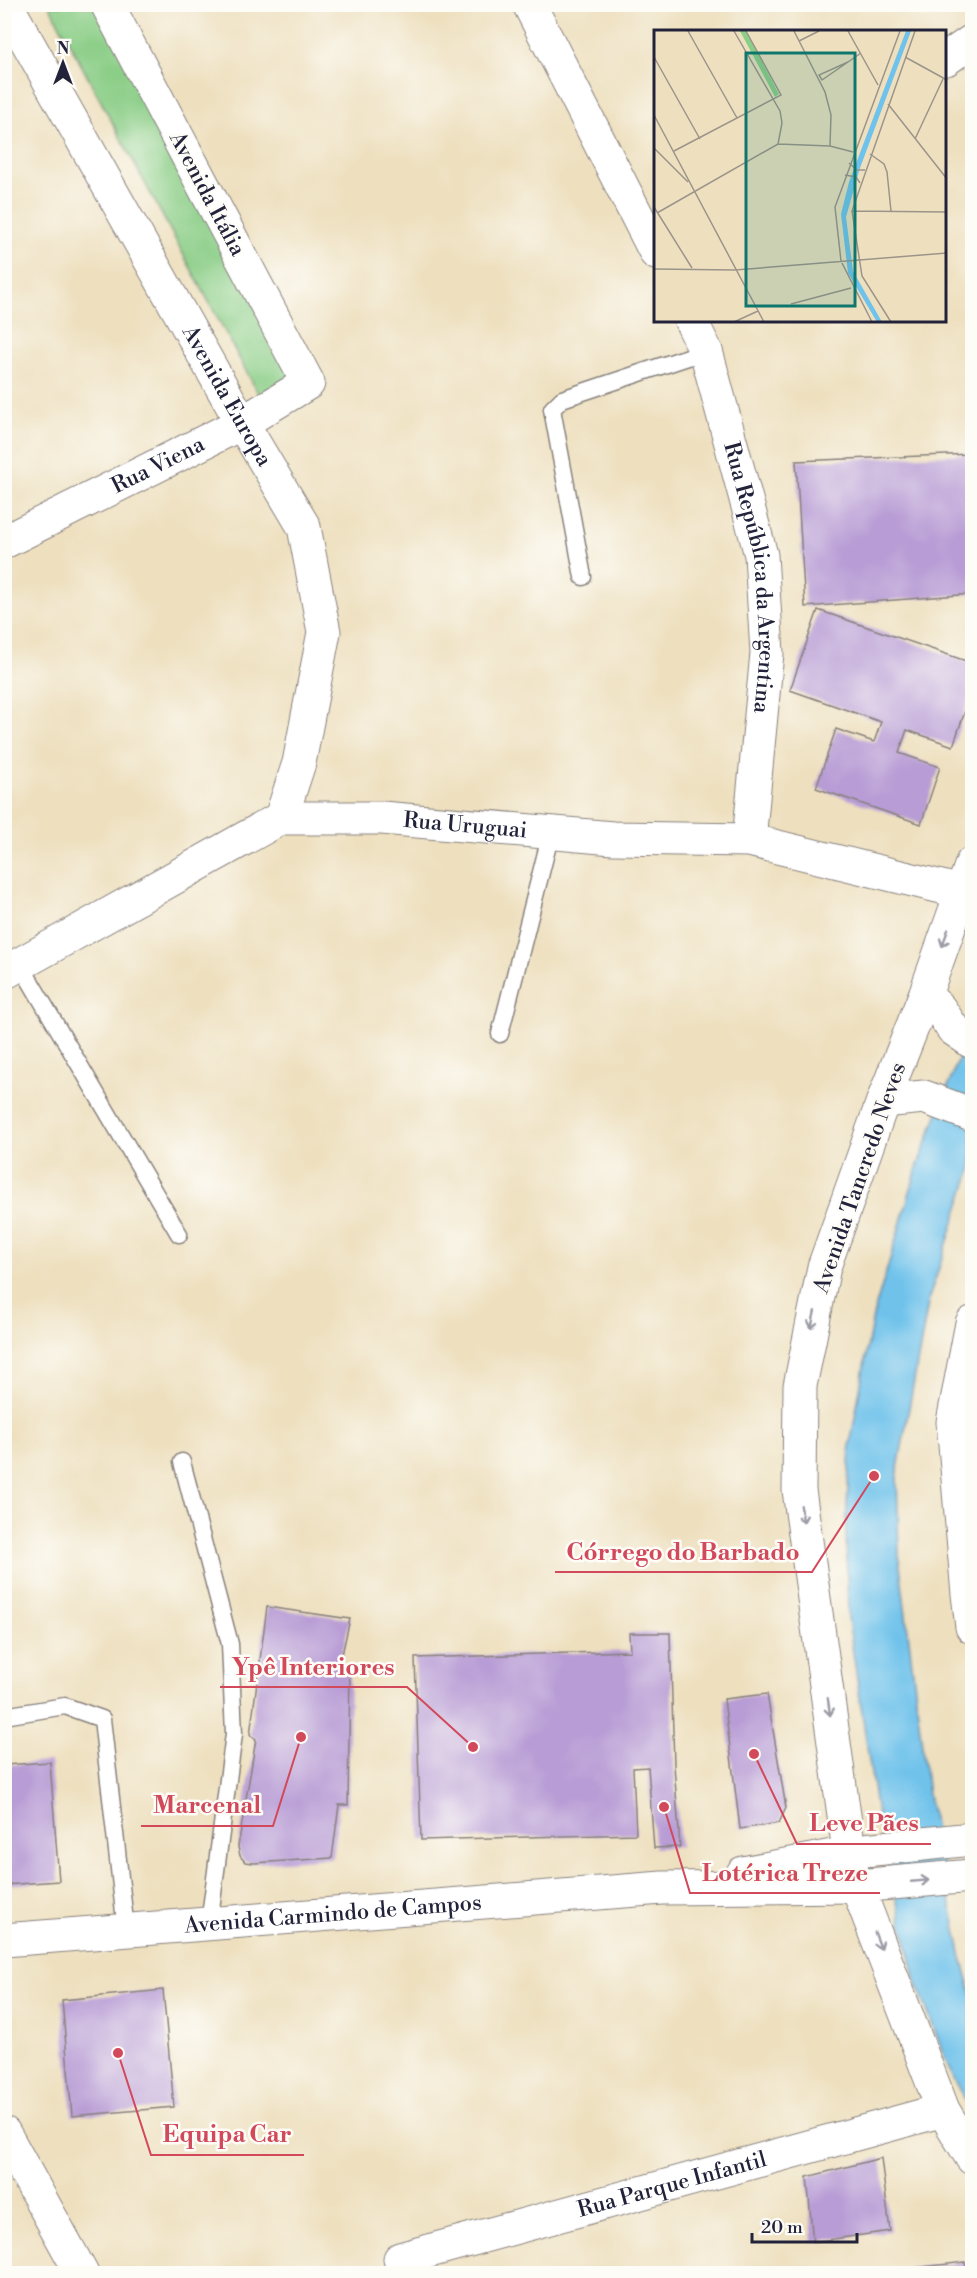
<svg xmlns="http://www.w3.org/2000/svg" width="977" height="2278" viewBox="0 0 977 2278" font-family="'Libre Bodoni',serif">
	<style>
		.green { fill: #8bce87; stroke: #567861; stroke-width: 1.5 }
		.water { fill: #6fc2eb; stroke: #487293; stroke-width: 1.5 }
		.building { fill: #b89cd5 }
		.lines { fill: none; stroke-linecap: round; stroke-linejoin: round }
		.lane-casing { stroke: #88817d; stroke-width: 19 }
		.street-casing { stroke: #88817d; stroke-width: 35 }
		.secondary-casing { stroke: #88817d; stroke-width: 35 }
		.primary-casing { stroke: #88817d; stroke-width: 35 }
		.lane { stroke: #fff; stroke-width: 16 }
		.street { stroke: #fff; stroke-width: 33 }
		.secondary { stroke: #fff; stroke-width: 33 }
		.primary { stroke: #fff; stroke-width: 33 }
		.oneway { stroke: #9c9ca7 }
		.labels { text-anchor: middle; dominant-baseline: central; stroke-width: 5; stroke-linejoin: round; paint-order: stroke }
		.street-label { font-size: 22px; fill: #22223b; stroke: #fdfcf7 }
		.inset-road { fill: none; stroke: #9c948a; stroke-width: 1.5 }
		.view { fill: #0f766e; fill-opacity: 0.15; stroke: #0f766e; stroke-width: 3 }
		.inset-edge { fill: none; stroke: #22223b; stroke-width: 3 }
		.leader { fill: none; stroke: #d1495b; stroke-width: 2 }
		.callout-dot { fill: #d1495b; stroke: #fdfcf7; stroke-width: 2 }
		.callout-label { font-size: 24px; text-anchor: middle; font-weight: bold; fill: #d1495b; stroke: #fdfcf7; stroke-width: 5; stroke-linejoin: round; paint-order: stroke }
	</style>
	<rect width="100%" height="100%" fill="#fdfcf7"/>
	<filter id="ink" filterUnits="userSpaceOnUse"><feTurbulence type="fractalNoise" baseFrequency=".0167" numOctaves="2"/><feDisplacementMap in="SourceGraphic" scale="12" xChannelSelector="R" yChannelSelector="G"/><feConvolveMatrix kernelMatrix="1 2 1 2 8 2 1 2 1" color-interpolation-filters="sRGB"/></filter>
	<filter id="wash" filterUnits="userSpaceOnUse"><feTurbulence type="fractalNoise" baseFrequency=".008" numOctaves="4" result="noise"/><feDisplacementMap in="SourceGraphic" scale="24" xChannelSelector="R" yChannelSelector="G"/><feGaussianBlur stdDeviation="1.35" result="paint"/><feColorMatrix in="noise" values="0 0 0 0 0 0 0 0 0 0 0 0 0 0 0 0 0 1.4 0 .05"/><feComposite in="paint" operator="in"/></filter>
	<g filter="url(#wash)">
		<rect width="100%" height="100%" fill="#eee0bf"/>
		<path class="green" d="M49 5H100L295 373 259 395Z"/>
		<path class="water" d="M972 1023V1168L929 1298 897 1474 899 1558 928 1795 962 1958 972 1994V2113L949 2068 916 1981 879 1827 848 1618 846 1530 850 1445 873 1316 918 1165Z"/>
		<g id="blocks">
			<path class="building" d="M972 454V594L805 607 796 461Z
				M818 610 972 663V691L953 746 907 730 899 753 940 767 921 824 816 788 836 729 874 742 881 722 790 690Z
				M267 1607 350 1619 339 1668 350 1670 348 1805H339L332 1858 254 1863 245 1862 240 1856 238 1847 256 1739 250 1735Z
				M629 1633H670L674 1765 680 1847 654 1848 648 1767 633 1768 636 1834 421 1840 415 1658 630 1651Z
				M767 1694 786 1808 779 1823 740 1829 724 1699Z
				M50 1762 59 1881 4 1885V1765Z
				M163 1990 174 2107 72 2116 62 2000Z
				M881 2158 890 2231 813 2242 807 2177Z
				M965 2262 967 2274H879L878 2272Z"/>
		</g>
	</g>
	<g filter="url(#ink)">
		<use href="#blocks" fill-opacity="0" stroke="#88817d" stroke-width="1.5"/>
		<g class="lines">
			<g class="lane-casing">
				<path id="lane" d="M583 577 552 409 562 399 706 351
					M20 964 179 1234
					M500 1034 551 833
					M182 1462 230 1644 234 1734 209 1924
					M4 1716 65 1706 102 1719 126 1930"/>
			</g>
			<g class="street-casing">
				<g id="street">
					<path id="s1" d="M6 4 242 423 304 527 324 632 299 763 281 818"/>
					<path d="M529 4 656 253"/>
					<path d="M946 59 972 41"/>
					<path id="s2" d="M691 321 706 351 761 555 767 653 749 840"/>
					<path id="s3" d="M4 542 242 423 308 383 107 4"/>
					<path id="s4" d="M4 973 281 818H382L613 838 749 840 962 892"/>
					<path id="s5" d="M400 2259 943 2110"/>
				</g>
			</g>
			<g class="secondary-casing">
				<g id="secondary">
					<path d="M743 1873 864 1850 972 1839"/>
					<path id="s6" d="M4 1940 662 1888 857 1886 972 1876"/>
					<path d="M4 2133 82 2274"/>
				</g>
			</g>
			<g class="primary-casing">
				<path id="primary" d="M972 863 925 995 883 1101 824 1267 800 1386 799 1490 852 1873 943 2110 972 2158
					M925 995 939 1008 953 1029 972 1042
					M883 1101 924 1097 972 1115
					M972 1323 953 1422 968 1594 972 1627"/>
			</g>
			<use href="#lane" class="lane"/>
			<use href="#street" class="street"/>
			<use href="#secondary" class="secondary"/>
			<use href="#primary" class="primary"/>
		</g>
		<defs><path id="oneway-shaft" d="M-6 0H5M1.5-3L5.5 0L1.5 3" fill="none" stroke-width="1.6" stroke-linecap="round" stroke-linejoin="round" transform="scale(1.5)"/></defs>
		<g class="oneway">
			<use href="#oneway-shaft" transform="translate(945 938) rotate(110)"/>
			<use href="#oneway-shaft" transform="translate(813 1320) rotate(102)"/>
			<use href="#oneway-shaft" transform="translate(802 1514) rotate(82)"/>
			<use href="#oneway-shaft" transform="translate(829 1707) rotate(82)"/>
			<use href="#oneway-shaft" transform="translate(920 1881) rotate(-5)"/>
			<use href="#oneway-shaft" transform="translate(878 1941) rotate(69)"/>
		</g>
	</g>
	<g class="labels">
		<g class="street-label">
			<text transform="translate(207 194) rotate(62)">Avenida Itália</text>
			<text stroke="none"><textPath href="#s1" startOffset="450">Avenida Europa</textPath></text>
			<text stroke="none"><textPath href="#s3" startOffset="172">Rua Viena</textPath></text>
			<text stroke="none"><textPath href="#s2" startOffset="266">Rua República da Argentina</textPath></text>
			<text stroke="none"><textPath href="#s4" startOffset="502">Rua Uruguai</textPath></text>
			<text transform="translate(860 1178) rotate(-71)">Avenida Tancredo Neves</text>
			<text stroke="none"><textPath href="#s6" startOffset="330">Avenida Carmindo de Campos</textPath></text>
			<text stroke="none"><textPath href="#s5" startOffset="282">Rua Parque Infantil</textPath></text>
		</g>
	</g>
	<g transform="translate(654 30)">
		<rect width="292" height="292" fill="#eee0bf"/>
		<path d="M86 1H92L125 64 121 67Z" fill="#8bce87"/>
		<path d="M252 1H257L206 138 192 187 199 241 228 292H223L194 243 187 184 195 152Z" fill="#6fc2eb"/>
		<path class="inset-road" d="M34 1 83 88M80 1 126 81 128 93 124 114M140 1 171 62 177 85 176 116M194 1 224 55M145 11 165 1M0 27 46 109M251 27 293 50M194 32 165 45 168 50 207 23M234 74 293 149M0 85 110 292M261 109 289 49M0 118 34 152M20 121 127 65 92 1M216 124 230 134 233 142 237 181M195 133 203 140H211M191 145 202 147 206 153M0 177 38 238M198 181 293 182M3 183 124 114 176 116 199 122M0 239 81 240 293 223M137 274 197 258M80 292 104 281M218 292 187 231 181 177 246 1M237 292 208 246 198 181 261 1"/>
		<path class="view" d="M92 23H201V276H92Z"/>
		<rect width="292" height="292" class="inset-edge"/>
	</g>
	<path class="leader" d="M874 1476L812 1572H555M473 1747L407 1687H220M301 1737L273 1826H141M754 1754L797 1844H931M664 1807L690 1893H880M118 2053L151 2155H304"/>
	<g class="callout-dot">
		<circle cx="874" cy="1476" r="6"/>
		<circle cx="473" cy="1747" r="6"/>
		<circle cx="301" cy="1737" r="6"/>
		<circle cx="754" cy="1754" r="6"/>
		<circle cx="664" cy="1807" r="6"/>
		<circle cx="118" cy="2053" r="6"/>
	</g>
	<g class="callout-label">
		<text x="683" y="1560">Córrego do Barbado</text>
		<text x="313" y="1675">Ypê Interiores</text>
		<text x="207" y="1813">Marcenal</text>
		<text x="864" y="1831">Leve Pães</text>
		<text x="785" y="1881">Lotérica Treze</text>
		<text x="227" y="2142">Equipa Car</text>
	</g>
	<rect width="977" height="2278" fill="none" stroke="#fdfcf7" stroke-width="24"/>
	<g transform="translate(63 63)" stroke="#fdfcf7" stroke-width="4.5" paint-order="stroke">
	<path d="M0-4.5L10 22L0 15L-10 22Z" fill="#22223b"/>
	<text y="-9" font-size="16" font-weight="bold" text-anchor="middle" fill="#22223b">N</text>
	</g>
	<path d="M752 2233v9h105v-9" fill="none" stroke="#22223b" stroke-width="3"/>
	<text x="761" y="2233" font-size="18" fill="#22223b" stroke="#fdfcf7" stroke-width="4.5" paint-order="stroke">20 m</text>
</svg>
